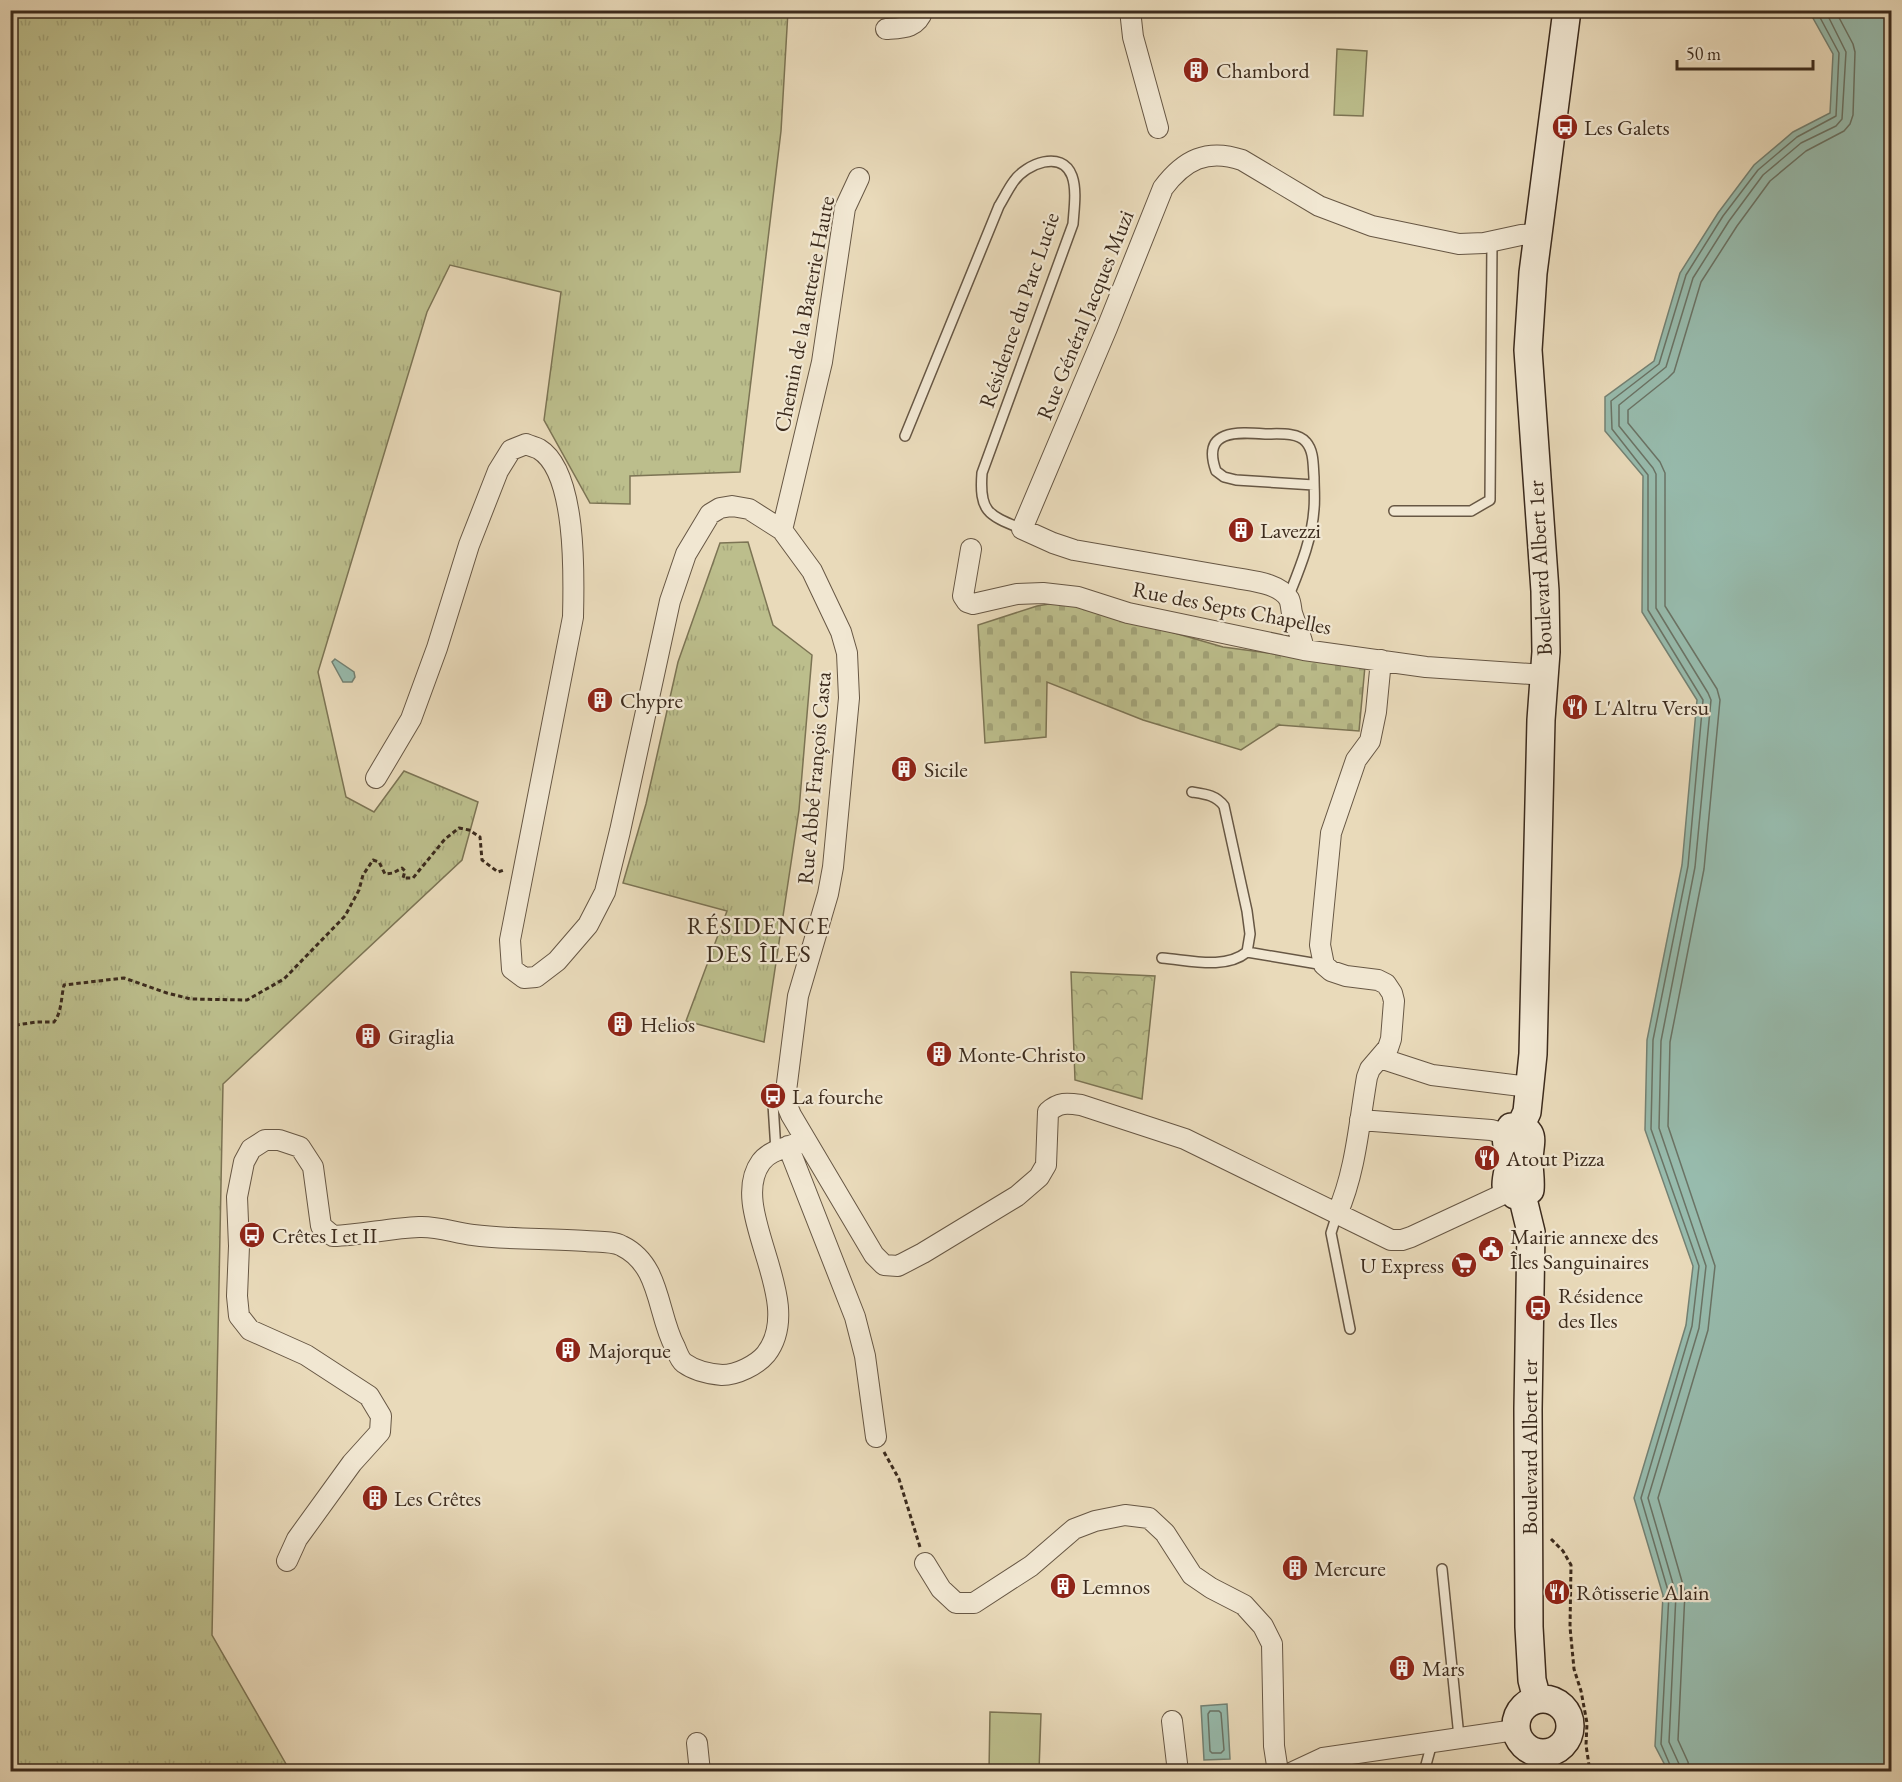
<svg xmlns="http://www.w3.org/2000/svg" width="1902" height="1782" viewBox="0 0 1902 1782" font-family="'EB Garamond',serif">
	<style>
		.grass { fill: url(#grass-tufts); stroke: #7c7454; stroke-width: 1.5 }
		.cemetery { fill: url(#cemetery-stones); stroke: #7c7454; stroke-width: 1.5 }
		.park { fill: url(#park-crowns); stroke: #7c7454; stroke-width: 1.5 }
		.garden { fill: #bcbe8c; stroke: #7c7454; stroke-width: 1.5 }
		.water { fill: #97bbad; stroke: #738173; stroke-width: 1.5 }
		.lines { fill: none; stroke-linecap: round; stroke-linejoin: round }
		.shore { stroke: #6a7365; stroke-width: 1.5 }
		.service-casing { stroke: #675744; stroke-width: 12 }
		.minor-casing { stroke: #675744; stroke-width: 22 }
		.secondary-casing { stroke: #3c2b1d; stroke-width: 30 }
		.path { stroke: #3c2b1d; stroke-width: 3; stroke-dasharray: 4.5 3; stroke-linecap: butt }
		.service { stroke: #f1e7d2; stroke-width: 9 }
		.minor { stroke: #f1e7d2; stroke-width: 20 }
		.secondary { stroke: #f1e7d2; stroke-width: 27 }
		.labels { text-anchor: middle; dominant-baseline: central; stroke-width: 4.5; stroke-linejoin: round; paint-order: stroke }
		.poi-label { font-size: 22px; fill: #3c2b1d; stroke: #f1e7d2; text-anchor: start }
		.street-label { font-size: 22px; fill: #3c2b1d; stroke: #f1e7d2 }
		.neighbourhood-label { font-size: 24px; letter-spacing: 1.5px; fill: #3c2b1d; stroke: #f1e7d2 }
	</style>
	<defs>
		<pattern id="grass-tufts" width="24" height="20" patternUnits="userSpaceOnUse" patternTransform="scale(1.5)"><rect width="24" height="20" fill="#bcbe8c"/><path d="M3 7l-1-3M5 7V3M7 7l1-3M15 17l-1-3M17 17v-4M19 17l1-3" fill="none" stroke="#a2a378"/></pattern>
		<pattern id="cemetery-stones" width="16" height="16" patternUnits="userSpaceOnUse" patternTransform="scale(1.5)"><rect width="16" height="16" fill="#bcbe8c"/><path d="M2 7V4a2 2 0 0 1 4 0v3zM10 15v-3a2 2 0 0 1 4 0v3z" fill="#a2a378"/></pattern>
		<pattern id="park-crowns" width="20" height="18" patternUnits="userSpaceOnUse" patternTransform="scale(1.5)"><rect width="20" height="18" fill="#bcbe8c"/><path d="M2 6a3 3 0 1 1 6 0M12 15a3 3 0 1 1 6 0" fill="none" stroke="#a2a378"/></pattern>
	</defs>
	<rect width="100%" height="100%" fill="#e9daba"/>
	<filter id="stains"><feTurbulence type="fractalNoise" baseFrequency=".00333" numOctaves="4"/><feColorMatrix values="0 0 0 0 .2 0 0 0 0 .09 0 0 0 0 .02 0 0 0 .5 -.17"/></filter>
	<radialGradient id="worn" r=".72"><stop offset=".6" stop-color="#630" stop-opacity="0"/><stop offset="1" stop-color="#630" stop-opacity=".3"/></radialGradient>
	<path class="grass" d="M11 10 788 11 781 131 740 472 630 476V504L590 503 544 420 561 292 450 265 427 312 318 672 346 797 374 812 404 771 478 802 462 860 223 1084 212 1635 290 1771H11Z
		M748 542 773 625 812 655 799 810 764 1042 686 1021 727 911 623 883 646 804 678 662 720 543Z"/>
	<path class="cemetery" d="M1055 603 1081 606 1223 647 1365 666 1359 731 1279 725 1241 750 1143 720 1047 682 1046 737 985 743 978 625 1037 606Z"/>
	<path class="park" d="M1071 972 1155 976 1142 1099 1075 1080Z"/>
	<path class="garden" d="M1337 49 1367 51 1363 116 1334 115Z
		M990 1712 1041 1714 1039 1771H989Z"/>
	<path class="water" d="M1809 11H1892L1891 1771H1668L1655 1746 1663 1595 1634 1498 1686 1325 1693 1266 1645 1130 1647 1040 1682 865 1697 700 1642 612 1643 476 1605 431V397L1654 361 1680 273 1718 213 1754 165 1793 132 1830 113 1833 54Z
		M335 659 354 672 355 677 352 682H343L332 662Z
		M1227 1704 1230 1759 1204 1760 1201 1706Z"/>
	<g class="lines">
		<path class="shore" d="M1210 1711H1219L1221 1713 1224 1750 1221 1753H1212L1210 1751 1208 1714Z
			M1673 1772 1661 1744 1669 1594 1641 1498 1692 1326 1699 1266 1651 1129 1653 1040 1688 866 1703 700 1648 610V475L1612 429 1611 401 1659 364 1686 275 1723 216 1758 170 1797 137 1836 116 1839 53 1816 10
			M1681 1772 1679 1764 1669 1742 1676 1594 1648 1498 1699 1328 1706 1266 1659 1128 1661 1041 1695 867 1711 700 1708 693 1656 608V474L1653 468 1619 426V405L1666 367 1693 278 1729 221 1763 175 1801 143 1836 126 1842 119 1846 52 1825 10
			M1690 1772 1688 1762 1678 1740 1685 1592 1658 1498 1708 1330 1715 1266 1668 1126 1670 1042 1704 869 1720 700 1717 689 1665 606V473L1660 462 1628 423V410L1668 378 1674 372 1701 282 1737 226 1770 181 1806 151 1844 131 1850 124 1853 115 1855 52 1853 44 1835 10"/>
		<g class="service-casing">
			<path id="service" d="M905 436 999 206C1004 198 1008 189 1014 181 1026 164 1062 149 1072 176 1077 190 1074 209 1073 224L982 473C979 512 988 515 1022 529
				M1394 511H1471L1490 500 1492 242
				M1288 598C1299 570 1312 540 1314 509 1315 499 1314 488 1314 477 1313 465 1314 451 1306 442 1298 432 1278 434 1266 434 1238 432 1201 429 1216 471L1224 477 1236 480 1314 485
				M1247 952 1324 965
				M1162 958C1189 960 1225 970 1247 952L1250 934 1247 911 1224 806C1216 795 1205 794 1192 792
				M776 1151 773 1104 779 1093 785 1091
				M1337 1214 1331 1233 1350 1329
				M1442 1569 1459 1737
				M1424 1772 1432 1743"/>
		</g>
		<g class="minor-casing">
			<path id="minor" d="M1130 10 1133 37 1158 128
				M886 29C902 28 917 29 923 10
				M782 530 822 362 845 208 859 178
				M971 549 963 596 967 602 973 604 1017 594 1043 593 1078 597 1128 613 1304 650 1426 667 1545 675
				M1304 650C1302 637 1296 626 1292 613 1291 609 1291 603 1289 599 1280 583 1251 581 1236 578L1074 550 1053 543 1022 529 1107 328 1163 188C1184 160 1207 148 1242 160L1319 206 1372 226 1459 244 1484 243 1521 235 1538 234
				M376 778 411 719 437 648 469 545 498 471 511 450 526 444C530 446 535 447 539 449 577 472 574 577 573 617L510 940 512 969 524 978 536 977 557 961 588 925 605 892 620 831 670 601 686 554 710 514 720 508 732 506 749 509 782 530 812 571 841 632 847 653 849 698 833 867 828 894 798 996 786 1091V1103L791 1115 874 1255 884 1265 898 1266 923 1253 1017 1196 1039 1177 1046 1165 1048 1112C1059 1102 1067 1103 1081 1105L1185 1139 1391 1240H1402L1411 1237 1510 1191
				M1380 1058 1432 1075 1529 1087
				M1360 1120 1491 1130 1506 1134
				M788 1146 855 1317 865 1356 876 1437
				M1337 1214C1356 1171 1359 1123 1367 1077L1370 1069 1388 1048 1391 1039 1394 1001 1392 993 1386 984 1378 980 1346 976 1331 971 1324 965 1320 945 1331 833 1356 760 1370 741 1376 712 1381 660
				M287 1561 297 1539 352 1463 380 1432 381 1416 369 1396 306 1355 250 1330 239 1316 237 1296 239 1246 237 1197 244 1162 251 1149 265 1140H279L300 1147 313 1167 321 1226 333 1236C362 1235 390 1228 419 1227 438 1226 455 1233 473 1235 510 1240 549 1238 586 1241 597 1242 613 1241 622 1246 661 1265 657 1314 675 1347 677 1352 680 1360 684 1363 695 1371 710 1374 722 1375 737 1375 757 1365 766 1354 808 1300 726 1210 761 1162 771 1148 792 1148 805 1139
				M925 1563 941 1589 956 1603H974L1031 1566 1074 1529 1095 1521 1125 1515 1149 1518 1165 1533 1192 1575 1211 1588 1244 1605 1263 1626 1272 1644 1274 1746 1278 1772
				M1172 1721 1178 1772
				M697 1743 700 1772
				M1293 1772 1323 1758 1515 1730"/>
		</g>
		<g class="secondary-casing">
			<path id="secondary" d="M1511 1127C1539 1128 1529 1142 1529 1161 1529 1171 1531 1180 1530 1190L1522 1195H1515L1506 1185C1506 1176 1509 1169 1510 1160 1510 1145 1501 1142 1511 1127Z
				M1520 1127 1527 1112 1533 1054 1541 720 1546 652 1545 591 1528 350 1533 273 1567 10
				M1522 1195 1531 1232 1528 1409 1529 1627 1532 1680 1537 1699
				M1516 1726a27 27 0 1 1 54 0a27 27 0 1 1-54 0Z"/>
		</g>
		<path class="path" d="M10 1019 17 1025 36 1022H54C62 1012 61 997 64 985L124 978 167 993 191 999 247 1000 284 979 345 916 359 890 363 875 373 860 379 862 385 874 393 873 402 868 405 871 403 878H413L445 839 459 828 469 830 480 837 482 860 498 872 504 870
			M884 1452 899 1479 920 1547
			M1551 1539 1563 1551 1571 1565 1570 1627 1574 1669 1581 1691 1587 1723 1586 1745 1590 1772"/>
		<use href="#service" class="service"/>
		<use href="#minor" class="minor"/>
		<use href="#secondary" class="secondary"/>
	</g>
	<defs>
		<g id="building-disc" transform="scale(1.35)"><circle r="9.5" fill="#8f2418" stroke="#f1e7d2"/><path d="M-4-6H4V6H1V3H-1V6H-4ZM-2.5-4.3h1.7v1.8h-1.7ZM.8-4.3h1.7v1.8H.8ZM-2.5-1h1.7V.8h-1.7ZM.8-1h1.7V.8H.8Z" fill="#fff"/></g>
		<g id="bus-disc" transform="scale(1.35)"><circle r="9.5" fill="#8f2418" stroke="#f1e7d2"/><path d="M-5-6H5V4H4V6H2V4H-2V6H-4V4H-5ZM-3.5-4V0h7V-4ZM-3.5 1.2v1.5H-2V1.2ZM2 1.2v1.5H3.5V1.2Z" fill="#fff"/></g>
		<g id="restaurant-disc" transform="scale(1.35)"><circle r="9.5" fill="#8f2418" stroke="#f1e7d2"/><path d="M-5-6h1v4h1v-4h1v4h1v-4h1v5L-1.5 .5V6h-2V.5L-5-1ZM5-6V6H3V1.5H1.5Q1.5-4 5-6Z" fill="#fff"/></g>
		<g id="civic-disc" transform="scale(1.35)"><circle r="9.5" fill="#8f2418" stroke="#f1e7d2"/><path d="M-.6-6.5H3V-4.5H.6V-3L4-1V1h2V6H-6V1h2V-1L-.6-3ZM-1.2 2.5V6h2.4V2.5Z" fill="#fff"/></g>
		<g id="supermarket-disc" transform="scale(1.35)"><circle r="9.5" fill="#8f2418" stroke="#f1e7d2"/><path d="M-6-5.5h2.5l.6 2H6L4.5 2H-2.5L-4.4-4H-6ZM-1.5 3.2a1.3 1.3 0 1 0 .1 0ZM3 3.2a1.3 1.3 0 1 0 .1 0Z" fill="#fff"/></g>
	</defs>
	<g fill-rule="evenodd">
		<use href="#building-disc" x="1196" y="70"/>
		<use href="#bus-disc" x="1565" y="127"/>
		<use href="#building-disc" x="1241" y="530"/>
		<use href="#building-disc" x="600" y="700"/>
		<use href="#restaurant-disc" x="1575" y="707"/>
		<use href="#building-disc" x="904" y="769"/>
		<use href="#building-disc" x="620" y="1024"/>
		<use href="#building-disc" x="368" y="1036"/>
		<use href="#building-disc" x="939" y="1054"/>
		<use href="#bus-disc" x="773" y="1096"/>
		<use href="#restaurant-disc" x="1487" y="1158"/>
		<use href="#bus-disc" x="252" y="1235"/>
		<use href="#civic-disc" x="1491" y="1249"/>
		<use href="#supermarket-disc" x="1464" y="1265"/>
		<use href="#bus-disc" x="1538" y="1308"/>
		<use href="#building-disc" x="568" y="1350"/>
		<use href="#building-disc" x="375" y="1498"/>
		<use href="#building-disc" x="1295" y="1568"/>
		<use href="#building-disc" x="1063" y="1586"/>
		<use href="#restaurant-disc" x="1557" y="1592"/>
		<use href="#building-disc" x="1402" y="1668"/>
	</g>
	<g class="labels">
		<g class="poi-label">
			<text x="1216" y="70">Chambord</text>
			<text x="1584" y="127">Les Galets</text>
			<text x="1260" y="530">Lavezzi</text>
			<text x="620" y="700">Chypre</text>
			<text x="1594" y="707">L'Altru Versu</text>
			<text x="924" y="769">Sicile</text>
			<text x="640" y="1024">Helios</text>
			<text x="388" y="1036">Giraglia</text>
			<text x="958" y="1054">Monte-Christo</text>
			<text x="792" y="1096">La fourche</text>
			<text x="1506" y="1158">Atout Pizza</text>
			<text x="272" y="1235">Crêtes I et II</text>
			<text x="1510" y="1236">Mairie annexe des<tspan x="1510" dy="25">Îles Sanguinaires</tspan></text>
			<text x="1444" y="1265" text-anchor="end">U Express</text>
			<text x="1558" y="1295">Résidence<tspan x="1558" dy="25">des Iles</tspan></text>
			<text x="588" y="1350">Majorque</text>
			<text x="394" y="1498">Les Crêtes</text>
			<text x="1314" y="1568">Mercure</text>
			<text x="1082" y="1586">Lemnos</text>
			<text x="1576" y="1592">Rôtisserie Alain</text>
			<text x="1422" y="1668">Mars</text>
		</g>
		<g class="street-label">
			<text transform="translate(1019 310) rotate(-71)">Résidence du Parc Lucie</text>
			<text transform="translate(804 314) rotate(-79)">Chemin de la Batterie Haute</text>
			<text transform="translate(1085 315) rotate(-68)">Rue Général Jacques Muzi</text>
			<text transform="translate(1540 568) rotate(-93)">Boulevard Albert 1er</text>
			<text transform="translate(1232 608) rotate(11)">Rue des Septs Chapelles</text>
			<text transform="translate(814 778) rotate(-85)">Rue Abbé François Casta</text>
			<text transform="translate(1529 1447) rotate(-90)">Boulevard Albert 1er</text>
		</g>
		<g class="neighbourhood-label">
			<text x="759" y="925">RÉSIDENCE<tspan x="759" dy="28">DES ÎLES</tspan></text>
		</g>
	</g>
	<rect width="1902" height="1782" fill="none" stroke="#e9daba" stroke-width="36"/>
	<rect x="12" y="12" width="1878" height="1758" fill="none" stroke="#3c2b1d" stroke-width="3"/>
	<rect x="18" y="18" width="1866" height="1746" fill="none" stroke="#3c2b1d" stroke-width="1.5"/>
	<path d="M1677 60v9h136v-9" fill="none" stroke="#3c2b1d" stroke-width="3"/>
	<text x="1686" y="60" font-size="18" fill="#3c2b1d" stroke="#f1e7d2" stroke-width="4.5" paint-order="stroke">50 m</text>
	<rect width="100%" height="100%" filter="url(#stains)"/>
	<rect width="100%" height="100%" fill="url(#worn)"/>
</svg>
